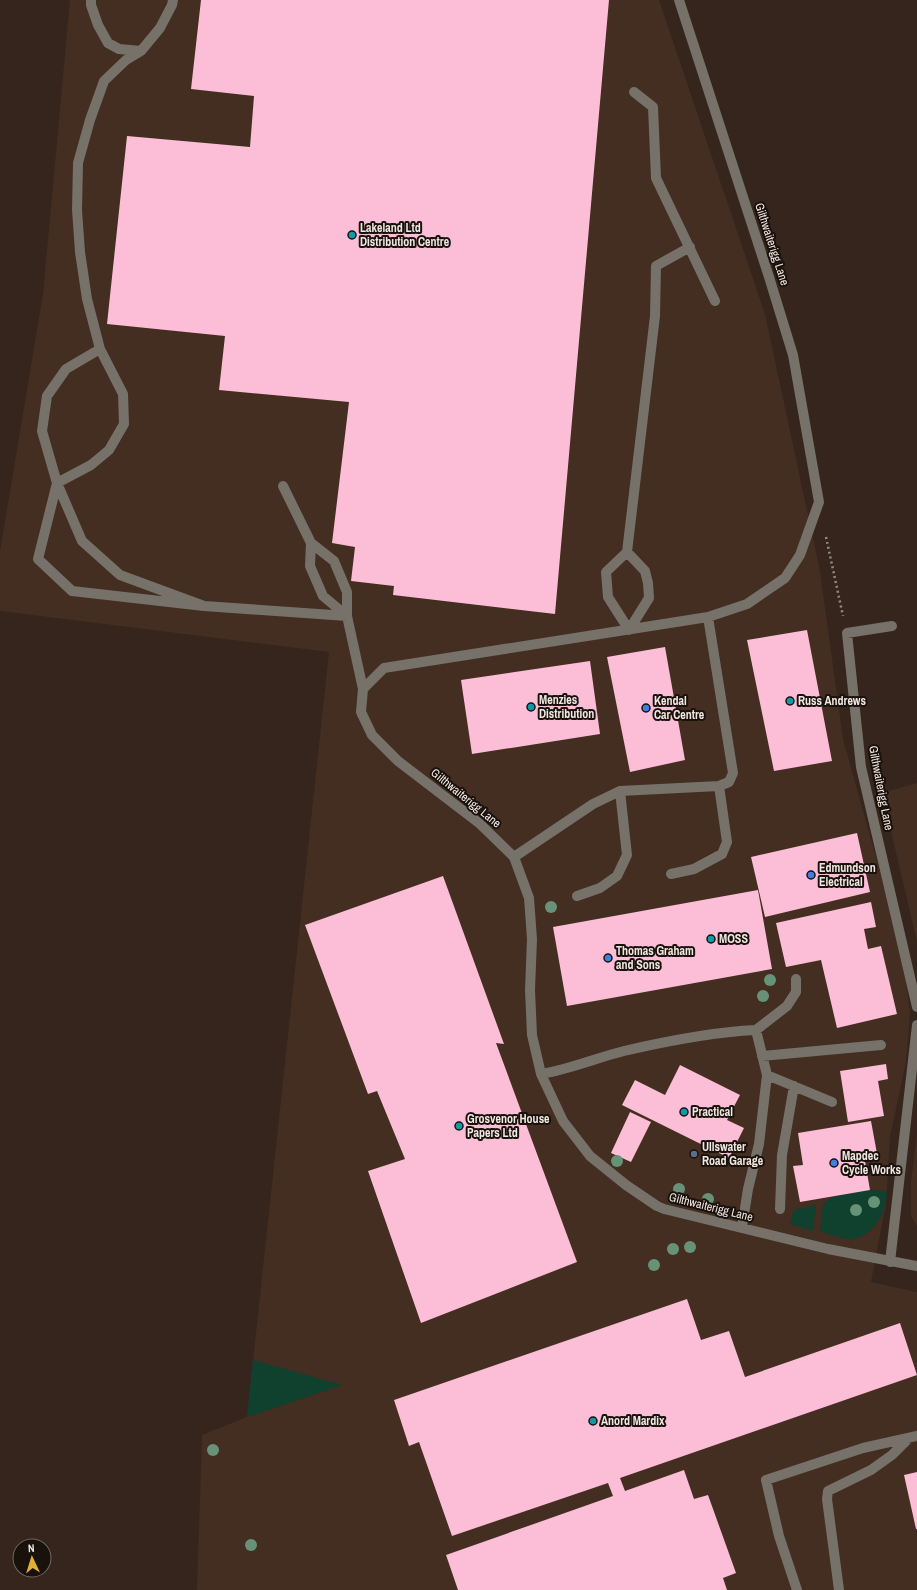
<svg xmlns="http://www.w3.org/2000/svg" width="917" height="1590" viewBox="0 0 917 1590" font-family="'Archivo Narrow',sans-serif">
	<style>
		.built { fill: #442d21 }
		.green { fill: #10402e }
		.building { fill: #fbbed6 }
		.lines { fill: none; stroke-linecap: round; stroke-linejoin: round }
		.path { stroke: #978981; stroke-width: 2.5; stroke-dasharray: 2 3; stroke-linecap: butt }
		.minor { stroke: #767169; stroke-width: 10 }
		.tree { fill: #679277 }
		.culture-dot { fill: #0f9aa8; stroke: #18110c; stroke-width: 1.5 }
		.shop-dot { fill: #3f7fe0; stroke: #18110c; stroke-width: 1.5 }
		.service-dot { fill: #5c6f8a; stroke: #18110c; stroke-width: 1.5 }
		.labels { text-anchor: middle; dominant-baseline: central; stroke-width: 4; stroke-linejoin: round; paint-order: stroke }
		.poi-label { font-size: 12px; font-weight: bold; fill: #f3e7e1; stroke: #18110c; text-anchor: start }
		.street-label { font-size: 12px; fill: #f3e7e1; stroke: #18110c }
	</style>
	<rect width="100%" height="100%" fill="#36251c"/>
	<path class="built" d="M70 0H659L765 314 820 571 843 739 889 904 906 979 910 1014 906 1062 890 1137 886 1204 871 1282 917 1292V1590H197L202 1435 247 1417 329 652 0 611V551L43 294Z
		M917 783V942L882 793Z
		M917 1134V1226L911 1216V1182Z"/>
	<path class="green" d="M870 1190 887 1191C886 1210 880 1226 862 1236 858 1238 852 1240 847 1239 838 1238 829 1234 820 1231L823 1204 834 1196Z
		M816 1205 813 1231 790 1224 794 1210Z
		M253 1360 342 1385 247 1417Z"/>
	<path class="building" d="M201 0H609L555 614 393 595 394 586 351 581 355 547 332 543 349 402 219 390 225 336 107 324 127 136 250 147 254 96 191 89Z
		M807 630 832 761 774 771 747 640Z
		M665 647 685 760 630 772 607 657Z
		M590 661 600 734 472 754 461 680Z
		M857 833 870 892 765 917 751 857Z
		M443 876 504 1044 496 1043 577 1262 421 1323 368 1171 405 1159 377 1091 368 1094 305 925Z
		M758 890 772 969 567 1006 553 927Z
		M871 902 876 927 864 929 868 949 881 946 897 1014 837 1028 821 960 786 967 776 923Z
		M886 1064 888 1079 878 1081 884 1116 848 1122 840 1071Z
		M680 1065 740 1095 727 1120 744 1128 729 1158 622 1105 635 1080 665 1095Z
		M630 1112 651 1122 631 1162 611 1153Z
		M871 1121 878 1159 865 1161 870 1190 800 1202 793 1166 803 1165 798 1133Z
		M687 1299 701 1340 729 1331 745 1377 900 1323 917 1375 620 1478 625 1491 684 1470 694 1499 708 1495 736 1573 723 1578 727 1590H458L446 1555 613 1496 608 1483 452 1536 419 1442 409 1446 394 1400Z
		M917 1472V1529H916L904 1475Z"/>
	<g class="lines">
		<path class="path" d="M826 537 843 616"/>
		<path class="minor" d="M91 0V5L98 25 108 43 119 49 141 51
			M173 0 172 5 160 28 141 51 126 60 104 81 90 120 78 163 77 210 80 252 87 299 100 349 123 394 124 424 109 450 91 465 57 483 38 559 72 591 204 606
			M679 0 769 277 793 355 819 502 800 555 785 578 747 604 708 617 384 668 363 689 361 712 372 735 398 761 479 823 514 857 529 898 532 939 530 990 532 1035 541 1074 563 1121 590 1156 626 1185 657 1206 664 1209 828 1249 917 1266
			M634 92 653 107 656 178 715 301
			M100 349 66 369 47 396 42 431 57 483 82 541 120 575 204 606 347 616 363 689
			M283 486 311 543
			M311 543 334 561 347 592V616L323 596 310 566Z
			M627 552 655 316 656 266 690 247
			M627 552 645 571 648 583 649 598 629 630 608 597 606 572Z
			M892 626 847 633 861 767 917 1007
			M514 857 593 804 620 791 719 786 729 782 733 773 708 617
			M671 874 694 869 722 854 727 842 719 786
			M577 896 600 888 617 876 627 855 620 791
			M756 1030 787 1006 796 992V979
			M762 1056 881 1045
			M541 1074C570 1069 596 1058 624 1051 667 1041 712 1032 756 1030L767 1075 832 1102
			M780 1209 782 1155 794 1086
			M742 1227 748 1189 759 1144 767 1075
			M890 1262 917 1025
			M797 1590 779 1536 766 1480 863 1448 917 1436
			M839 1590 827 1499 828 1491 871 1470 892 1455 907 1440"/>
	</g>
	<g class="tree">
		<circle cx="551" cy="907" r="6"/>
		<circle cx="770" cy="980" r="6"/>
		<circle cx="763" cy="996" r="6"/>
		<circle cx="617" cy="1161" r="6"/>
		<circle cx="679" cy="1189" r="6"/>
		<circle cx="708" cy="1199" r="6"/>
		<circle cx="874" cy="1202" r="6"/>
		<circle cx="856" cy="1210" r="6"/>
		<circle cx="690" cy="1247" r="6"/>
		<circle cx="673" cy="1249" r="6"/>
		<circle cx="654" cy="1265" r="6"/>
		<circle cx="213" cy="1450" r="6"/>
		<circle cx="251" cy="1545" r="6"/>
	</g>
	<g class="culture-dot">
		<circle cx="352" cy="235" r="4"/>
		<circle cx="790" cy="701" r="4"/>
		<circle cx="531" cy="707" r="4"/>
		<circle cx="711" cy="939" r="4"/>
		<circle cx="684" cy="1112" r="4"/>
		<circle cx="459" cy="1126" r="4"/>
		<circle cx="593" cy="1421" r="4"/>
	</g>
	<g class="shop-dot">
		<circle cx="646" cy="708" r="4"/>
		<circle cx="811" cy="875" r="4"/>
		<circle cx="608" cy="958" r="4"/>
		<circle cx="834" cy="1163" r="4"/>
	</g>
	<circle class="service-dot" cx="694" cy="1154" r="4"/>
	<g class="labels">
		<g class="poi-label">
			<text x="360" y="228">Lakeland Ltd<tspan x="360" dy="14">Distribution Centre</tspan></text>
			<text x="539" y="700">Menzies<tspan x="539" dy="14">Distribution</tspan></text>
			<text x="654" y="701">Kendal<tspan x="654" dy="14">Car Centre</tspan></text>
			<text x="798" y="701">Russ Andrews</text>
			<text x="819" y="868">Edmundson<tspan x="819" dy="14">Electrical</tspan></text>
			<text x="719" y="939">MOSS</text>
			<text x="616" y="951">Thomas Graham<tspan x="616" dy="14">and Sons</tspan></text>
			<text x="692" y="1112">Practical</text>
			<text x="467" y="1119">Grosvenor House<tspan x="467" dy="14">Papers Ltd</tspan></text>
			<text x="702" y="1147">Ullswater<tspan x="702" dy="14">Road Garage</tspan></text>
			<text x="842" y="1156">Mapdec<tspan x="842" dy="14">Cycle Works</tspan></text>
			<text x="601" y="1421">Anord Mardix</text>
		</g>
		<g class="street-label">
			<text transform="translate(772 244) rotate(72)">Gilthwaiterigg Lane</text>
			<text transform="translate(881 788) rotate(79)">Gilthwaiterigg Lane</text>
			<text transform="translate(466 798) rotate(39)">Gilthwaiterigg Lane</text>
			<text transform="translate(711 1207) rotate(14)">Gilthwaiterigg Lane</text>
		</g>
	</g>
	<g transform="translate(32 1558) rotate(356)"><circle r="19" fill="#18110c" stroke="#706761"/>
	<path d="M0-3L7 15L0 10L-7 15Z" fill="#e0b034"/>
	<text y="-6" font-size="11" font-weight="bold" text-anchor="middle" fill="#f3e7e1">N</text>
	</g>
</svg>
